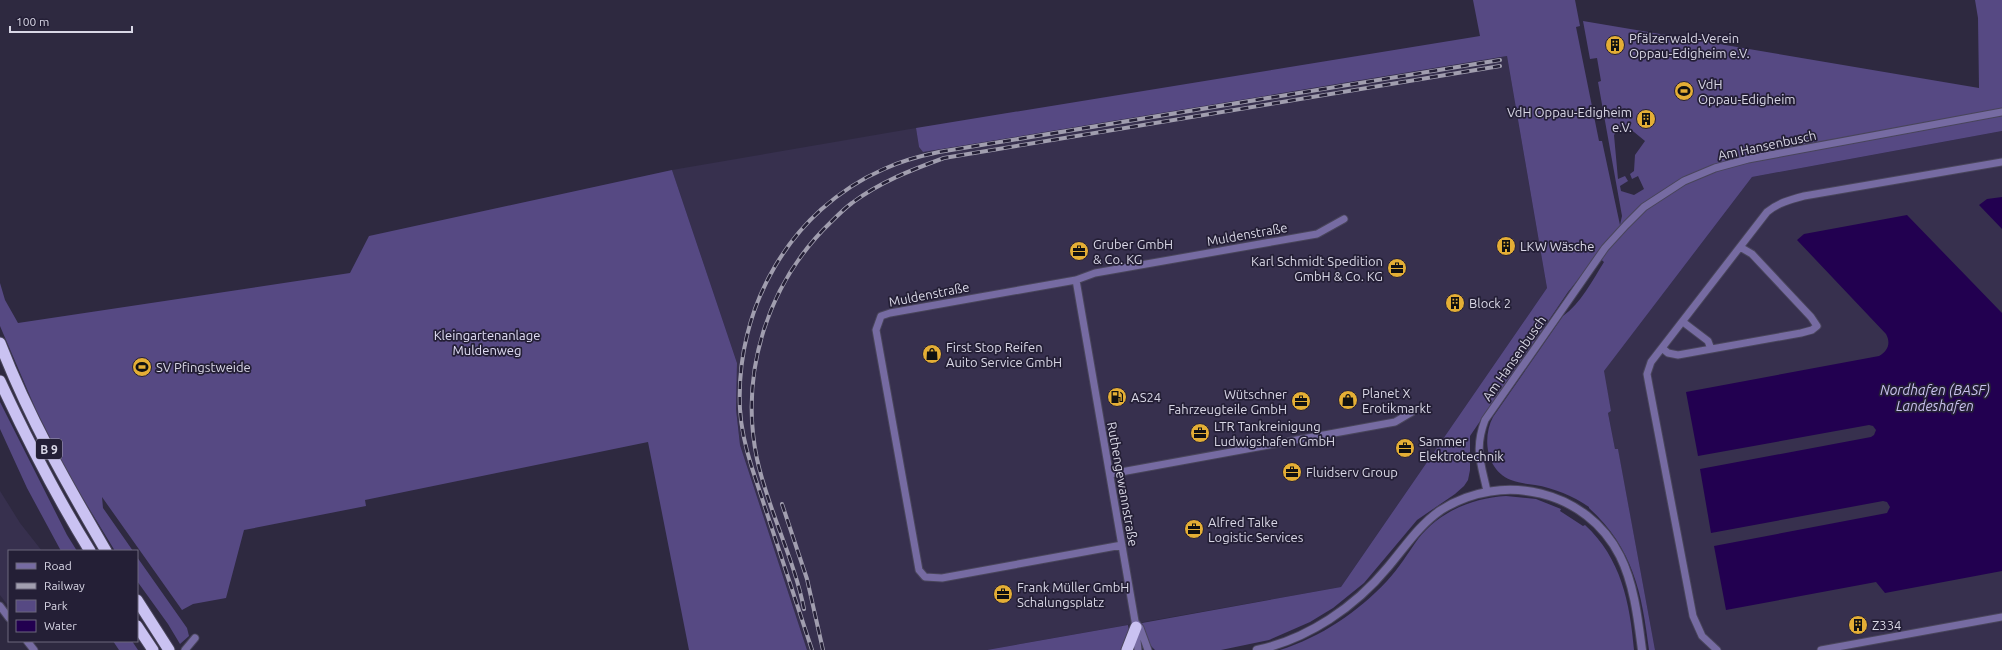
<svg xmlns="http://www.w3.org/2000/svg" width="2002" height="650" viewBox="0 0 2002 650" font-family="Ubuntu,sans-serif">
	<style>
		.built { fill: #37304e }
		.green { fill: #564983; fill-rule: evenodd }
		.water { fill: #220050 }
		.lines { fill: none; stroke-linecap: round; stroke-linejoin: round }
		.minor-casing { stroke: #49455b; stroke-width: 9 }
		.tertiary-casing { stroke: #49455b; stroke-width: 10 }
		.trunk-casing { stroke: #49455b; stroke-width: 13 }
		.minor { stroke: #766ba2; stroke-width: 7 }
		.tertiary { stroke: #766ba2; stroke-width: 8 }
		.trunk { stroke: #cac2f2; stroke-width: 11 }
		.rail-casing { stroke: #a19eaf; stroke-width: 4 }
		.rail { stroke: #241f36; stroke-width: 2.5; stroke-dasharray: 8; stroke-linecap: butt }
		.labels { text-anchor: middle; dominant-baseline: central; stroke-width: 3.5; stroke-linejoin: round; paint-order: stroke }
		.shield { fill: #241f36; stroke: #a3a0b1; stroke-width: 1 }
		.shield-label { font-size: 12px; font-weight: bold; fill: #d9d7e6 }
		.poi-label { font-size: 13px; fill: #d9d7e6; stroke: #241f36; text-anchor: start }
		.street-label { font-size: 13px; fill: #d9d7e6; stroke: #241f36 }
		.park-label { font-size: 13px; fill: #e0ddf4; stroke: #241f36 }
		.water-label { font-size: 14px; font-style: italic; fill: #c9c1ee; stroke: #241f36 }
	</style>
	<rect width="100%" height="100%" fill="#2e2940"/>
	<path class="built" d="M1507 56 1547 288 1341 587 987 650H807L740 445 736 409 737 363 672 170 916 128 919 147 923 152Z
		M2002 131V650H1655L1618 450 1615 449 1608 413 1611 411 1603 372 1752 177Z
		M0 491 20 523 42 551H9V607L0 595Z"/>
	<path class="green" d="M1473 0H1575L1580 26 1576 27 1599 141H1602L1620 225 1622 216 1598 82 1601 81 1597 58 1590 59 1583 21 1979 88 1978 18 1975 0H2002V131L1752 177 1604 371 1611 411 1608 413 1615 449H1618L1655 650H1649C1642 593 1633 548 1589 508V507C1573 496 1554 488 1535 485 1527 484 1519 483 1511 480 1486 470 1482 438 1493 417L1563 316C1581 303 1592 281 1604 262L1597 256 1568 292 1470 436V470L1468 480 1464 486 1455 494 1417 520 1364 583 1333 608 1310 622 1269 640 1221 650H1155C1147 643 1144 633 1142 623L1341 587 1547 288 1507 56 923 152 919 147 916 128 1480 36ZM1623 123 1645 141 1635 155 1634 171 1630 174 1632 179 1638 176 1644 189 1634 195 1621 191 1620 186 1628 181 1625 176 1618 179 1614 135Z
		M672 170 737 363 736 409 740 445 807 650H689L648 442 365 500 366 506 244 530 226 598 193 604 182 610 102 497 103 508 133 551H115L68 474 36 410 0 326V283L5 300 18 323 350 273 369 236Z
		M0 402 67 535 77 551H61L27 488 0 429Z
		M1506 496 1536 499 1561 509 1560 511 1583 526 1585 525C1621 558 1630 603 1634 650H1280C1321 637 1358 612 1387 581 1399 568 1408 553 1418 539 1439 512 1472 498 1506 496Z
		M137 557 187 628 189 636 180 644 168 624 137 581Z
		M1128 625 1130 636 1123 650H987Z
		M113 641H132L138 650H119Z"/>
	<path class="water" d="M2002 197V229L1979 205 1987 199Z
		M1907 215 2002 313V571L1885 593 1876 582 1726 610 1714 546 1887 513 1890 507 1887 502 1883 501 1711 533 1700 469 1871 437 1874 435 1876 430 1873 426 1869 425 1698 456 1686 392 1879 356C1888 351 1891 343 1886 334L1797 240 1804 234Z"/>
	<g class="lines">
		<g class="minor-casing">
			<path id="minor" d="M1076 280 1135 621 1138 650
				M1683 322 1708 341 1711 349
				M1662 348 1668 353 1678 355 1801 333 1812 330 1817 326 1811 317 1752 254 1740 247
				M1110 474 1395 422 1412 412
				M1487 491C1481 463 1474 449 1485 420L1605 248 1626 225 1644 207 1684 181 1715 168 1748 159 2002 112
				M1122 545 942 578 925 577 919 570 876 330 881 316 890 313 1076 280 1095 273 1317 234 1344 219
				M0 606 9 618
				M1136 623 1140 628 1148 650
				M27 641 34 650
				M185 650 195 638
				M1717 650 1702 636 1693 616 1649 385 1647 374 1651 362 1767 212C1778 203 1789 200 1804 196L2002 162
				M1821 650 2002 617"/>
		</g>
		<g class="tertiary-casing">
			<path id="tertiary" d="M1257 650C1308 639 1355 607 1388 567 1405 547 1419 525 1441 510 1502 471 1587 490 1620 556 1634 584 1638 619 1642 650"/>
		</g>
		<g class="trunk-casing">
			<path id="trunk" d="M0 343C28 416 67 484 106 551
				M0 381C27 439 56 496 90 551
				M137 600 169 650
				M137 626 153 650
				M1127 650 1136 627"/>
		</g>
		<use href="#minor" class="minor"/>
		<use href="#tertiary" class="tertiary"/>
		<use href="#trunk" class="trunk"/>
		<g class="rail-casing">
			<path id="rail" d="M782 504 807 579 823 650
				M804 609C794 558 768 510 757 459 739 372 768 282 832 221 838 215 845 208 852 203 880 182 911 170 944 158L1500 66
				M812 650 752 468C746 449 741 429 740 409 735 308 790 210 884 169 901 161 920 156 939 152L1500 60"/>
		</g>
		<use href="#rail" class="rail"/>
	</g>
	<defs>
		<g id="building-disc" transform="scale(1)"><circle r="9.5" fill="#e4ae35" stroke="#241f36"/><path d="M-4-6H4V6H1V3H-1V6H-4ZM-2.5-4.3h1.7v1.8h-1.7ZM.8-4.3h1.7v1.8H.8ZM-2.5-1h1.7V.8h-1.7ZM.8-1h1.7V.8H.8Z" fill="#111"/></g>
		<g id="stadium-disc" transform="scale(1)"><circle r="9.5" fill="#e4ae35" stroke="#241f36"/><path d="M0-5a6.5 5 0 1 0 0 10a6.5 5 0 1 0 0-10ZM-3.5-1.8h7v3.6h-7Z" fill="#111"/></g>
		<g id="office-disc" transform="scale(1)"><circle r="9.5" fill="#e4ae35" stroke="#241f36"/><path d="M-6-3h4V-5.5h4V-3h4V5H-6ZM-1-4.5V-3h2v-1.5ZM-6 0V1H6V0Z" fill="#111"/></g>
		<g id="shop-disc" transform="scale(1)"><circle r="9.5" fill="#e4ae35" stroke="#241f36"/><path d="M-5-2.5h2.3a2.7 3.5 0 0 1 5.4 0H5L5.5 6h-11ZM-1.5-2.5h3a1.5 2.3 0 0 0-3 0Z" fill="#111"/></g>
		<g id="fuel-disc" transform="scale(1)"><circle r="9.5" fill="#e4ae35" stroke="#241f36"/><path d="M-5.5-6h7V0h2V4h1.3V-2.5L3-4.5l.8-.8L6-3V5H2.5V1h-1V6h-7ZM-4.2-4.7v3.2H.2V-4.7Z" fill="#111"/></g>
	</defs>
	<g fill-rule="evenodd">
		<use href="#building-disc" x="1615" y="45"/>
		<use href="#stadium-disc" x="1684" y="91"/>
		<use href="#building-disc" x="1646" y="119"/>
		<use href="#building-disc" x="1506" y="246"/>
		<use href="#office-disc" x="1079" y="251"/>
		<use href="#office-disc" x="1397" y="268"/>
		<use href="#building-disc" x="1455" y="303"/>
		<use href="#shop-disc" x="932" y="354"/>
		<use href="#stadium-disc" x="142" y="367"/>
		<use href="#fuel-disc" x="1117" y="397"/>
		<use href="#shop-disc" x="1348" y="400"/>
		<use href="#office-disc" x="1301" y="401"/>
		<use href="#office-disc" x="1200" y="433"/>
		<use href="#office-disc" x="1405" y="448"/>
		<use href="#office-disc" x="1292" y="472"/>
		<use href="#office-disc" x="1194" y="529"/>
		<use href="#office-disc" x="1003" y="594"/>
		<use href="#building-disc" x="1858" y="625"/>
	</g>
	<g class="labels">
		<rect class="shield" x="36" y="439" width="26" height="20" rx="3"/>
		<g class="shield-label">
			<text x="49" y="449">B 9</text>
		</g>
		<g class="poi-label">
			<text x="1629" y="38">Pfälzerwald-Verein<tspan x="1629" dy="15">Oppau-Edigheim e.V.</tspan></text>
			<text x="1698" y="84">VdH<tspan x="1698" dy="15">Oppau-Edigheim</tspan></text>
			<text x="1632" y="112" text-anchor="end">VdH Oppau-Edigheim<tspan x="1632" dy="15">e.V.</tspan></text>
			<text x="1093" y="244">Gruber GmbH<tspan x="1093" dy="15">&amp; Co. KG</tspan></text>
			<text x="1520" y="246">LKW Wäsche</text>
			<text x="1383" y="261" text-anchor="end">Karl Schmidt Spedition<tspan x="1383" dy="15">GmbH &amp; Co. KG</tspan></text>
			<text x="1469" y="303">Block 2</text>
			<text x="946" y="347">First Stop Reifen<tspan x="946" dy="15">Auito Service GmbH</tspan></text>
			<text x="156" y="367">SV Pfingstweide</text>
			<text x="1362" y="393">Planet X<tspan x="1362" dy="15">Erotikmarkt</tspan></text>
			<text x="1287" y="394" text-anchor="end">Wütschner<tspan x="1287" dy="15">Fahrzeugteile GmbH</tspan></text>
			<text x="1131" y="397">AS24</text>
			<text x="1214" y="426">LTR Tankreinigung<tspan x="1214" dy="15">Ludwigshafen GmbH</tspan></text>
			<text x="1419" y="441">Sammer<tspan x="1419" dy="15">Elektrotechnik</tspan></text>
			<text x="1306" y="472">Fluidserv Group</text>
			<text x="1208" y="522">Alfred Talke<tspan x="1208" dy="15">Logistic Services</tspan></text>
			<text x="1017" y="587">Frank Müller GmbH<tspan x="1017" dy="15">Schalungsplatz</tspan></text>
			<text x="1872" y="625">Z334</text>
		</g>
		<g class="street-label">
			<text transform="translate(1767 145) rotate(-12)">Am Hansenbusch</text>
			<text transform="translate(1247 234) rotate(-10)">Muldenstraße</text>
			<text transform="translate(929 294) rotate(-11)">Muldenstraße</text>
			<text transform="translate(1514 358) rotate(-55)">Am Hansenbusch</text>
			<text transform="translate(1123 484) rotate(80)">Ruthengewannstraße</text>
		</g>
		<g class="park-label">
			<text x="487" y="335">Kleingartenanlage<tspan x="487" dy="15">Muldenweg</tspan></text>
		</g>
		<g class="water-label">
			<text x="1935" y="390">Nordhafen (BASF)<tspan x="1935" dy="16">Landeshafen</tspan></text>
		</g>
	</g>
	<rect x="8" y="550" width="130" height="92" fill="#241f36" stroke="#6c697c"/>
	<rect x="16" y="563" width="20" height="6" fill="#766ba2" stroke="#6c697c"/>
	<text x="44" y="570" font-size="12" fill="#d9d7e6">Road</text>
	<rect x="16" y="583" width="20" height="6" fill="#a19eaf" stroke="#6c697c"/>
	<text x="44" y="590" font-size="12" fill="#d9d7e6">Railway</text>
	<rect x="16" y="600" width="20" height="12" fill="#564983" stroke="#6c697c"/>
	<text x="44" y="610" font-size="12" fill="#d9d7e6">Park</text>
	<rect x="16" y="620" width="20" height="12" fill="#220050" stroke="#6c697c"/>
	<text x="44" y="630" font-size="12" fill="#d9d7e6">Water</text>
	<path d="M10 26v6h122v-6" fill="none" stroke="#d9d7e6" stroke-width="2"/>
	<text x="16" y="26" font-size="12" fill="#d9d7e6" stroke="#241f36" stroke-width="3" paint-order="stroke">100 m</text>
</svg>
